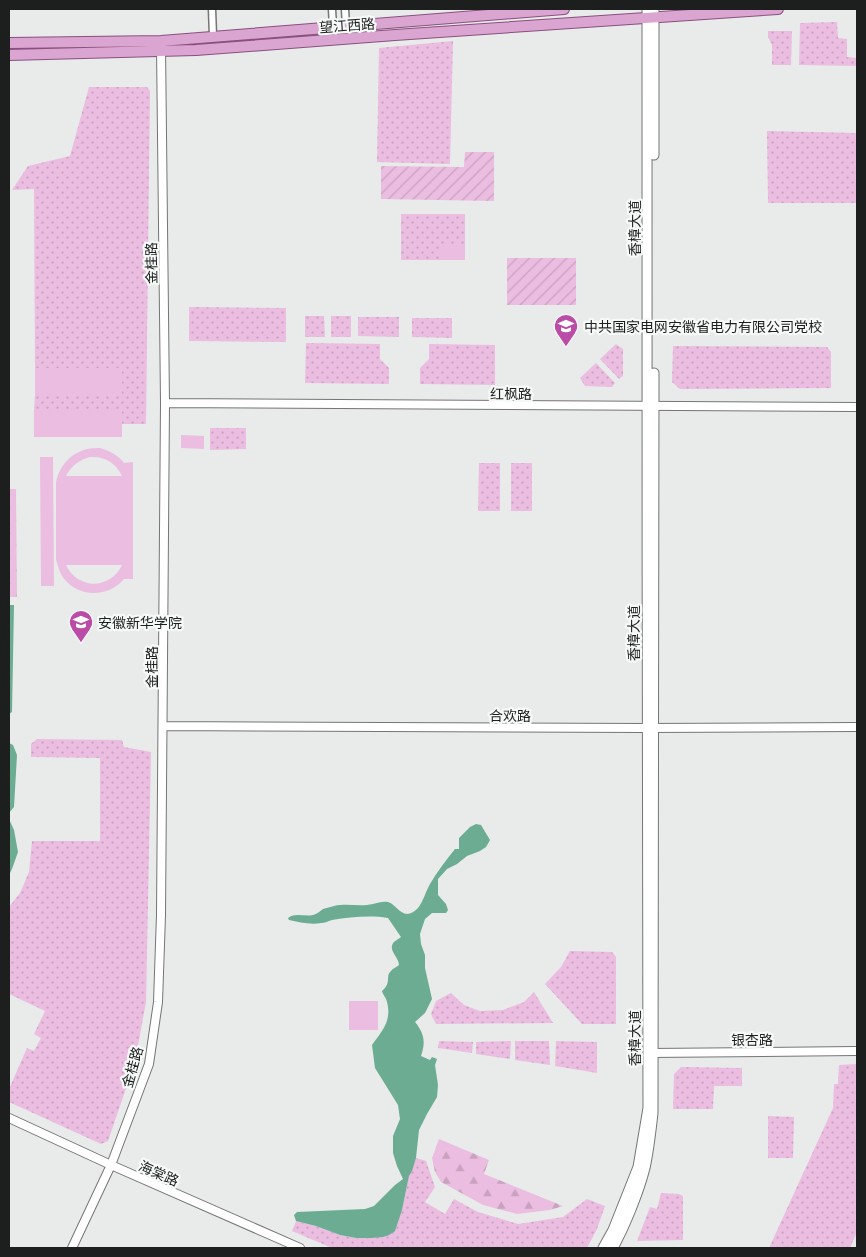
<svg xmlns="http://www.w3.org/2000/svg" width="866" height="1257" viewBox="0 0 866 1257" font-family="'Open Sans','Noto Sans SC',sans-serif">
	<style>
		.grass { fill: url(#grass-dots) }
		.forest { fill: url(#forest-firs) }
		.garden { fill: url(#garden-furrows) }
		.pitch { fill: #ebbde0; fill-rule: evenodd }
		.water { fill: #6bac92 }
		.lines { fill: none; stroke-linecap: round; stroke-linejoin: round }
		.minor-casing { stroke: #737675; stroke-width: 9 }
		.tertiary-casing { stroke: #737675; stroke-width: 10 }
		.secondary-casing { stroke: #737675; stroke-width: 11 }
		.primary-casing { stroke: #894f7e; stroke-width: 12 }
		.minor { stroke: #fff; stroke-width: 6 }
		.tertiary { stroke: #fff; stroke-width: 8 }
		.secondary { stroke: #fff; stroke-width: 9 }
		.primary { stroke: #dba5d1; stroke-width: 10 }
		.labels { text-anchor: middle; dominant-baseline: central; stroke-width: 4.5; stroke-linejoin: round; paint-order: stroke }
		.street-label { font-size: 14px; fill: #1d1e1e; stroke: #f5f9f7 }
		.poi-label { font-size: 14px; fill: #1d1e1e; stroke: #f5f9f7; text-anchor: start }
	</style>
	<defs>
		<pattern id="grass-dots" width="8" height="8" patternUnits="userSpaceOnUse" patternTransform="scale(1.25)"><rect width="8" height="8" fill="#ebbde0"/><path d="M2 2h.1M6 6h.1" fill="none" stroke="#c9a2c0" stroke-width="1.8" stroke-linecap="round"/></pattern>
		<pattern id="forest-firs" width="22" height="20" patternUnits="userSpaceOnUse" patternTransform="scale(1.25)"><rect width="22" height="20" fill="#ebbde0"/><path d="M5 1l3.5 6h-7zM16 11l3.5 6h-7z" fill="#c9a2c0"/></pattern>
		<pattern id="garden-furrows" width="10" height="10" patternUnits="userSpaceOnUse" patternTransform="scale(1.25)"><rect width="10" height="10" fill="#ebbde0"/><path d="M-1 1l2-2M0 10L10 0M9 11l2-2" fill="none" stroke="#c9a2c0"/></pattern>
	</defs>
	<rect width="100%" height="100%" fill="#e8ebea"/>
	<path class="grass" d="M837 22 838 38 847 39V57L857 58V66L799 65 800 23Z
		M768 31H792L791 65H772V45L768 37Z
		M453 41 450 164 377 162 379 48Z
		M89 87H147L150 91 146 424H122V411H34L35 394H122V368H35L34 189 12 190 28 166 70 156Z
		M767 131 857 133V203H768Z
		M401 214H465V246H439V260H401Z
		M189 307 286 308V342L189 341Z
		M305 316H324L325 337H305Z
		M331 316H351V337H331Z
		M358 317H399V337L358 336Z
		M412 318H452V338L412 337Z
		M306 343 380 344V359L389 368V384L305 383Z
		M429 344 495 345V385L420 384V368L429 359Z
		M616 344 623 349V376L619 379 600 359Z
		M673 346 827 347 831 352V388L680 389 672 382Z
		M596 363 615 383 612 387 585 386 580 378Z
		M210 428H246V449L210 450Z
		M479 463H500V511H478Z
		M511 463H532V511H511Z
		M37 739 122 740 124 747 151 752 146 1002 135 1062 108 1141 101 1144 9 1102V1089L27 1048 34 1051 41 1038 34 1034 45 1011 9 994V907L20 893 29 872 32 841H100V758L31 757V744Z
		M570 951 612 952 616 957V1024H582L545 984 561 967Z
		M534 992 553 1023 436 1024 431 1014 436 1001 451 993 464 1005 480 1011 503 1010 524 1002Z
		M439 1041 473 1042 472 1053 438 1048Z
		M511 1041 510 1059 476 1054V1042Z
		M515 1041H549L550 1065 515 1060Z
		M556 1041 597 1042V1073L555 1066Z
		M857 1064V1232L850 1248H769L833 1108 834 1084H838L839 1065Z
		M681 1067 742 1068V1086H714L713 1109H673L674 1074Z
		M768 1116 794 1117 793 1158H768Z
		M416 1158 426 1161 435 1187 425 1202 445 1214 454 1199 478 1212 518 1224 563 1217 587 1199 605 1206 597 1229 587 1248H332L292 1231 296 1221 316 1226 340 1235 356 1238H371L402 1210 409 1176Z
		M661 1193 679 1194 683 1196V1240L637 1241 650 1207 657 1209Z"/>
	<path class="forest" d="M9 489H16L17 597H9Z
		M439 1139 489 1160 484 1174 563 1206 550 1210 517 1214 483 1205 441 1182 435 1172 432 1158Z"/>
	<path class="garden" d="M465 152H494V201L381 199V166L464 167Z
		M507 258H576V305H507Z"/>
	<path class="pitch" d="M439 246H465V260H439Z
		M35 368H122V394H35Z
		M34 411H122V437H34Z
		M181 435 204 436V449L181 448Z
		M100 448C110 451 118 455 124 463L133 462V579H124C109 597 81 598 65 580 60 574 58 567 56 559V482C61 460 78 447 100 448ZM90 457C105 456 116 463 122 476H66C71 466 79 460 90 457ZM66 565H122C110 590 78 590 66 565Z
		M40 457H53L54 586H41Z
		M349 1001H378V1030H349Z"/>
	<path class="water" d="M9 605H14L12 712 9 714Z
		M9 743 13 745 17 755 14 807 9 813V819L14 830 18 852 12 869 9 875Z
		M476 824 481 825 490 840 486 847 480 851 467 856 457 864 447 869 438 879V895L446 904 448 910 446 913H432L425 919 420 934 421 944 425 955V968L432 999 425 1013 415 1022C424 1033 426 1042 421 1056L430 1060 432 1057 437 1059 435 1065 438 1085 437 1097 427 1114 419 1130 416 1158 412 1171 409 1176 402 1210 395 1231 389 1235 383 1237 371 1238H356L340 1235 316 1226 296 1221 294 1215 297 1212 365 1209 374 1206 395 1185 403 1179 397 1166 393 1153V1136L400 1119 398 1105 375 1068 372 1045C382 1031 392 1021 387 1002 386 997 383 995 382 991 392 983 385 976 391 971 393 968 397 967 399 965 399 957 387 950 394 942 396 940 399 939 401 937L388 918C370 915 351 917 332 920 328 921 325 923 321 923 310 925 299 922 289 920L288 918C296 912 304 917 313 915 317 914 320 911 323 909 326 908 331 907 334 906 347 903 360 907 373 904 378 903 383 901 388 902 398 905 403 923 418 908 423 902 426 891 430 884 437 872 446 860 455 849H459V838L470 827Z"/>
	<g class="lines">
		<g class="minor-casing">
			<path id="minor" d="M212 9 213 36
				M332 9 333 27
				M345 9 346 26"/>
		</g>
		<g class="tertiary-casing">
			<path id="tertiary" d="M165 403 857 407
				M163 726 646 728 857 727
				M649 1053 857 1051
				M9 1118 111 1165 300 1248
				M72 1248 111 1165 149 1064 158 1002 161 915 165 403 161 46"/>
		</g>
		<g class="secondary-casing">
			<path id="secondary" d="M654 9V155
				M603 1248 613 1230 638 1167 648 1108C645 742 649 375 647 9
				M613 1248C625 1226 639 1192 645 1168 649 1150 651 1131 653 1113L654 373"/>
		</g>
		<g class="primary-casing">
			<path id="primary" d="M9 43 161 41 564 9
				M9 55 196 50 395 35 778 9"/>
		</g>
		<use href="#minor" class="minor"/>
		<use href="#tertiary" class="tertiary"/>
		<use href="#secondary" class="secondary"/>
		<use href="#primary" class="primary"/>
	</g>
	<defs>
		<g id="university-pin" transform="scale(1.25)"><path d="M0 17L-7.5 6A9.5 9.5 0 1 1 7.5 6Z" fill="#ba4ba7" stroke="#f5f9f7"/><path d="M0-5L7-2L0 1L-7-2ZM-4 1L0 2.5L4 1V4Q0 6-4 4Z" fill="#fff"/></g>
	</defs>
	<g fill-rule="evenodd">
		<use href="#university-pin" x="566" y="326"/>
		<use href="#university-pin" x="81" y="622"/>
	</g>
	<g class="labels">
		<g class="street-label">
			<text transform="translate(347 25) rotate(-4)">望江西路</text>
			<text transform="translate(634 228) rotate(-90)">香樟大道</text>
			<text transform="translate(151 263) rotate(-91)">金桂路</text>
			<text x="511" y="393">红枫路</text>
			<text transform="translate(633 633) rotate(-90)">香樟大道</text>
			<text transform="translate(151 667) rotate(-90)">金桂路</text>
			<text x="510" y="715">合欢路</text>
			<text transform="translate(634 1038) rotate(-90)">香樟大道</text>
			<text x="752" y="1039">银杏路</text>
			<text transform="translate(132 1067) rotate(-74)">金桂路</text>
			<text transform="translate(159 1173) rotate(24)">海棠路</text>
		</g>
		<g class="poi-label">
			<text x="584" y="326">中共国家电网安徽省电力有限公司党校</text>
			<text x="98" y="622">安徽新华学院</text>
		</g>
	</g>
	<rect width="866" height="1257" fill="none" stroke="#1d1e1e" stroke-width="20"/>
</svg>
